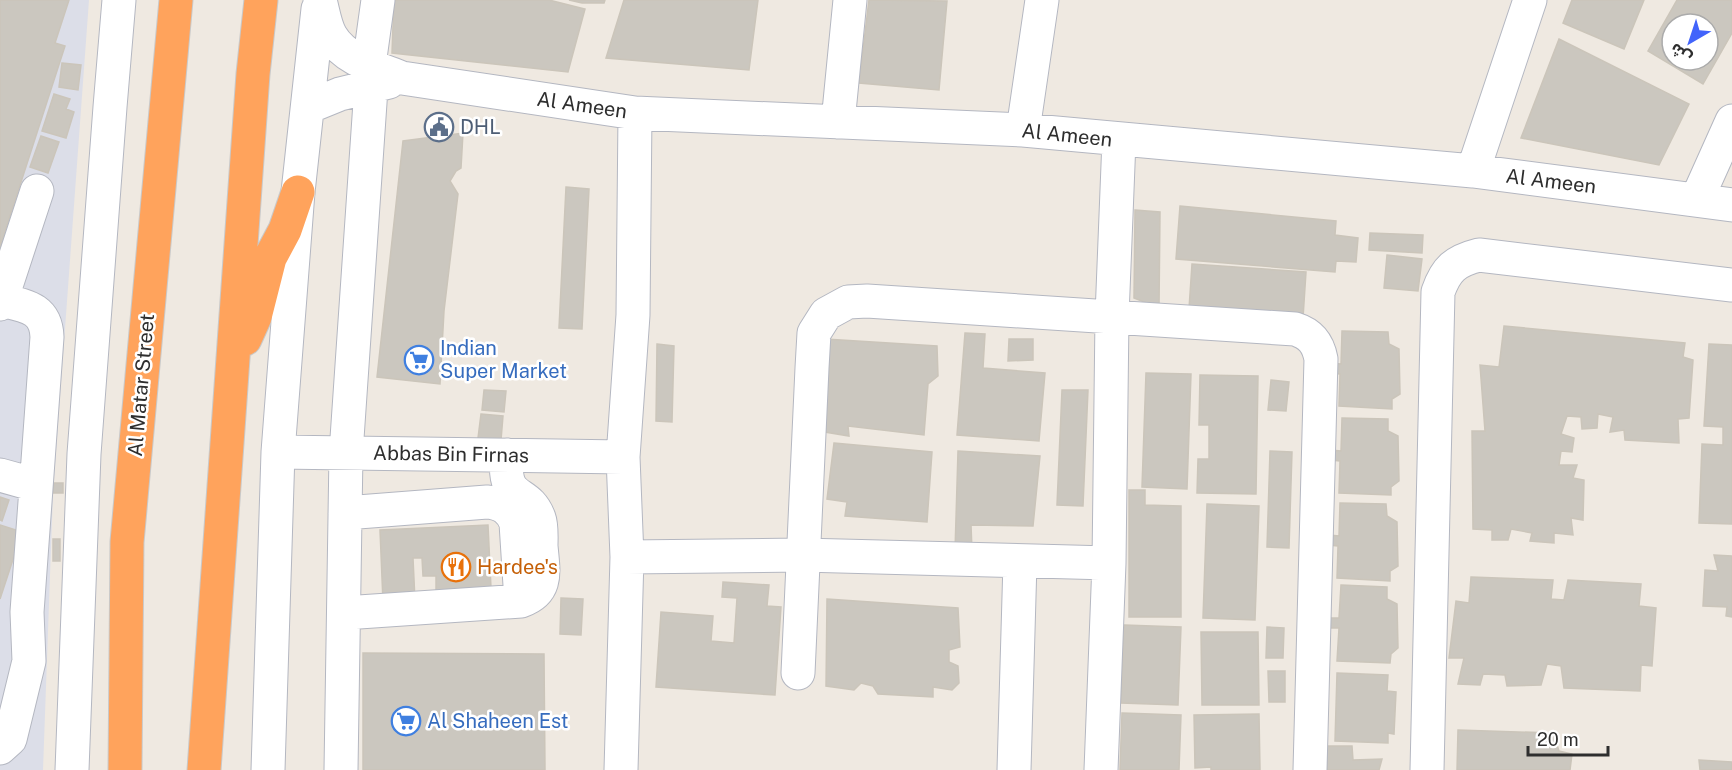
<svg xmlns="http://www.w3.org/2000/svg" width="1732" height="770" viewBox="0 0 1732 770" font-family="'Public Sans','Noto Sans Arabic',sans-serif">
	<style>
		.airport { fill: #dcdee8 }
		.building { fill: #cbc7bf; stroke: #cbc5ba; stroke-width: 1.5; fill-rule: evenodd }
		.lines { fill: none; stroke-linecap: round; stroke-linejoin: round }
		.minor-casing { stroke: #b4b7c1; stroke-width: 35 }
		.highway-casing { stroke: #c9c9c9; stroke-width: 35 }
		.minor { stroke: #fff; stroke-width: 33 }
		.highway { stroke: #ffa35c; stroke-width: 33 }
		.labels { text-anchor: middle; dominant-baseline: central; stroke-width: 5; stroke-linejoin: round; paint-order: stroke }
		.street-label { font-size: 20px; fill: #2e2e2e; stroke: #fff }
		.service-label { font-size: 20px; fill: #4e5e75; stroke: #fff; text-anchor: start }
		.shop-label { font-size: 20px; fill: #366cbe; stroke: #fff; text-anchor: start }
		.food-label { font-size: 20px; fill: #c56008; stroke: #fff; text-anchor: start }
	</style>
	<rect width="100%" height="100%" fill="#efe9e1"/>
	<path class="airport" d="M0 0H89L53 493 43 770H0Z"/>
	<path class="building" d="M0 0H69L55 43 65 46 0 247Z
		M394 0H549L585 9 568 72 392 53Z
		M569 0H605L604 3H582Z
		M624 0H758L749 70 606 58Z
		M869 0 947 1 939 90 859 83Z
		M1572 0H1644L1624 49 1563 23Z
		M1677 0H1732V33L1703 84 1648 51ZM1672 24H1708V60H1672Z
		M1559 39 1689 104 1659 165 1521 138Z
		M62 63 81 65 78 90 59 87Z
		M54 94 70 99 66 109 74 112 66 138 42 131Z
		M463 133 461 168 456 171 450 181 458 194 444 311 440 384 377 377 403 141Z
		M41 136 59 142 48 173 30 167Z
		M566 187 589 189 582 329 559 328Z
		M1180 206 1336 221 1335 235 1358 238 1356 262 1336 261 1335 272 1176 259Z
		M1135 210 1160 212 1159 308 1134 298Z
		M1370 233 1423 235 1422 253 1369 250Z
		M1387 255 1422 259 1418 291 1384 288Z
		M1192 264 1306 272 1303 318 1189 309Z
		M1504 326 1685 343 1683 357 1693 360 1689 418 1678 419 1679 443 1625 440 1624 430 1610 432 1613 417 1598 414 1597 428 1582 429 1581 417 1567 416 1561 434 1574 438 1572 452 1561 451 1559 465H1577L1573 478 1584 480 1583 520 1571 518 1573 535 1554 533V543L1530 541 1532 533 1511 529 1508 540H1492V530L1473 529 1472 431H1485L1480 365 1499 367Z
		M1342 331 1388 332 1389 344 1399 349 1400 394 1392 399V409L1339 406 1340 374 1331 373V363L1341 364Z
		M965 333 985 334 983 368 1045 373 1039 441 957 435Z
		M825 339 937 346 938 376 928 384 924 435 848 426 849 436 825 432Z
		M1009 339H1033V360L1008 361Z
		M657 344 674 346 672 422 656 421Z
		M1709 344 1732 345V524L1699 523 1702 444 1723 445V427L1704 426Z
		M1146 373 1191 374 1187 489 1142 487Z
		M1200 375 1258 376 1256 494 1197 493 1198 459H1209V425H1199Z
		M1271 380 1289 382 1286 411 1268 410Z
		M484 390 506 391 504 412 482 410Z
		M1062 390H1088L1083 506 1057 505Z
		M481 414 503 416 501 440 478 438Z
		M1342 418 1388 419V431L1398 436 1399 481 1391 487V495L1339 493 1340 461 1331 460V450L1341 451Z
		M834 443 932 452 927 522 845 516 847 502 827 499Z
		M958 451 1040 456 1033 526 971 525 972 551H955Z
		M1270 451 1292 452 1289 548 1267 547Z
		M54 483H63V493H53Z
		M1129 490H1145V505L1181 506V617H1129Z
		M0 497 9 500 2 521 0 520Z
		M1340 503 1386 504 1387 516 1397 522 1398 566 1390 571V581L1337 578 1338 546 1329 545 1330 535 1339 536Z
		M1207 504 1259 506 1255 620 1203 618Z
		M0 525 22 532 0 599Z
		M488 525 491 588 436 590V576H423L422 558H413L415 601 383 602 380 530Z
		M53 539H60V561H53Z
		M1714 555 1732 556V617L1726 616 1727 607 1703 606 1705 570 1718 571Z
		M1471 577 1553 580 1551 599 1564 600 1568 580 1641 584 1639 606 1656 608 1652 666 1641 665 1640 691 1564 688 1561 666 1547 664 1541 685 1507 686 1505 675 1483 674 1480 685 1458 684 1464 658H1449L1456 601 1469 603Z
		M723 582 769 585 767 606 781 607 775 695 656 687 661 612 713 616 711 641 734 643 737 598 722 597Z
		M1341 585 1387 587V599L1397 604 1398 648 1391 654 1390 663 1337 661 1339 628H1330V618H1339Z
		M561 598 583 599 581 635 560 634Z
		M827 599 958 608 960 647 949 650V662L958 666 959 683 952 690 933 687V697L878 694 873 686 861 683 854 690 826 686Z
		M1124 625 1181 627 1178 705 1121 703Z
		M1267 627 1284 628 1283 658H1266Z
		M1201 632H1258L1259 705H1202Z
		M363 653 544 654 545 770H363Z
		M1268 671H1285V702H1269Z
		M1337 673 1388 675 1387 691 1396 692 1394 734 1388 733V743L1335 741Z
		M1122 713 1181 715 1179 770H1120Z
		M1259 714 1260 770H1211V767L1195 768 1194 715Z
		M1458 730 1553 733 1559 751 1572 754 1570 770H1457Z
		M1326 746H1352L1353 760 1382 759 1379 770H1327Z
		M1699 760 1732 762V770H1700Z"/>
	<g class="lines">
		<g class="minor-casing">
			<path id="minor" d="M320 0C323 11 325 26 331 36 345 60 377 68 402 78L635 113 1023 130 1473 171 1732 205
				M308 107 340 94 389 82
				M838 122 850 0
				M1023 130 1042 0
				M1473 171 1530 0
				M1697 199 1732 121
				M0 304 37 191
				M278 452 623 457
				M0 475 36 485
				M345 513 487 502C501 503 511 509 516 523L521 601
				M627 557 802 555 1109 563
				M344 613 521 601C549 591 543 571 541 546 541 537 542 526 539 518 527 486 502 505 507 455
				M798 673 812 368 814 333 826 314 848 302 867 301 1295 329C1311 334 1318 343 1321 359L1310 770
				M0 748 10 739 29 661 27 612 47 337C46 308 26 306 1 300
				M72 770 84 454 110 107 119 0
				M268 770 278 452 298 192 318 9
				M341 770 346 453 371 88 369 65 378 0
				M621 770 627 557 623 457 633 315 635 113
				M1014 770 1020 562
				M1101 770 1109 563 1112 316 1119 140
				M1427 770 1438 292C1446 269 1455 261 1479 255L1732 285"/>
		</g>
		<g class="highway-casing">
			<path id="highway" d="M245 339 255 317 270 258 285 230 298 192
				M125 770 127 542 176 0
				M204 770 253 74 261 0"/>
		</g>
		<use href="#minor" class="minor"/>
		<use href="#highway" class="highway"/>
	</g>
	<defs>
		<g id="civic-ring" transform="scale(1.5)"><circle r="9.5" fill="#fff" stroke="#5c6f8a" stroke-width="1.5"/><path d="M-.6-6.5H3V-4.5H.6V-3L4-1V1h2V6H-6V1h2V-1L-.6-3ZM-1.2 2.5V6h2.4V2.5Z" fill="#5c6f8a"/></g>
		<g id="supermarket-ring" transform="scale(1.5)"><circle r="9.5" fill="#fff" stroke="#3f7fe0" stroke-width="1.5"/><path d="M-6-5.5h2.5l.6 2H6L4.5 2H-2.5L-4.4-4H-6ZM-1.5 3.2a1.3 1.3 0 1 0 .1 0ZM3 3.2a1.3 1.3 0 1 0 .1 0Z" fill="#3f7fe0"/></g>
		<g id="restaurant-ring" transform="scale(1.5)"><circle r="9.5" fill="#fff" stroke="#e8710a" stroke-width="1.5"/><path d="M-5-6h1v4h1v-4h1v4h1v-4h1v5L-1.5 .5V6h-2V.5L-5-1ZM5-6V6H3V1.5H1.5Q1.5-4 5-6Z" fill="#e8710a"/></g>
	</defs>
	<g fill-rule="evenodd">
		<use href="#civic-ring" x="439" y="127"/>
		<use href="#supermarket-ring" x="419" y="360"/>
		<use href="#restaurant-ring" x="456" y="567"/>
		<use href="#supermarket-ring" x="406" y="721"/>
	</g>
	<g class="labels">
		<g class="street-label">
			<text transform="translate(582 105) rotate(8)">Al Ameen</text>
			<text transform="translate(1067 135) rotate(6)">Al Ameen</text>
			<text transform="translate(1551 181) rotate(7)">Al Ameen</text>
			<text transform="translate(141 385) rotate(-85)">Al Matar Street</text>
			<text transform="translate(451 454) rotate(1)">Abbas Bin Firnas</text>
		</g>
		<g class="service-label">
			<text x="460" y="127">DHL</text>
		</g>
		<g class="shop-label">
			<text x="440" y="348">Indian<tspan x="440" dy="23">Super Market</tspan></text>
			<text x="427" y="721">Al Shaheen Est</text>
		</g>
		<g class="food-label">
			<text x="477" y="567">Hardee's</text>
		</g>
	</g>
	<g transform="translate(1690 42) rotate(219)"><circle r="28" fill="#ffffff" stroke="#ababab" stroke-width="1.5"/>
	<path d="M0-4.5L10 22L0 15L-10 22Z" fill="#4264fb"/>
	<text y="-9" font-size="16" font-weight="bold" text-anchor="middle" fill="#2e2e2e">ش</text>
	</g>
	<path d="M1528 746v9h80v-9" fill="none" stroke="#2e2e2e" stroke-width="3"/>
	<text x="1537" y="746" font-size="18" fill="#2e2e2e" stroke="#ffffff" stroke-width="4.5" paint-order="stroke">20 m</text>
</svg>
